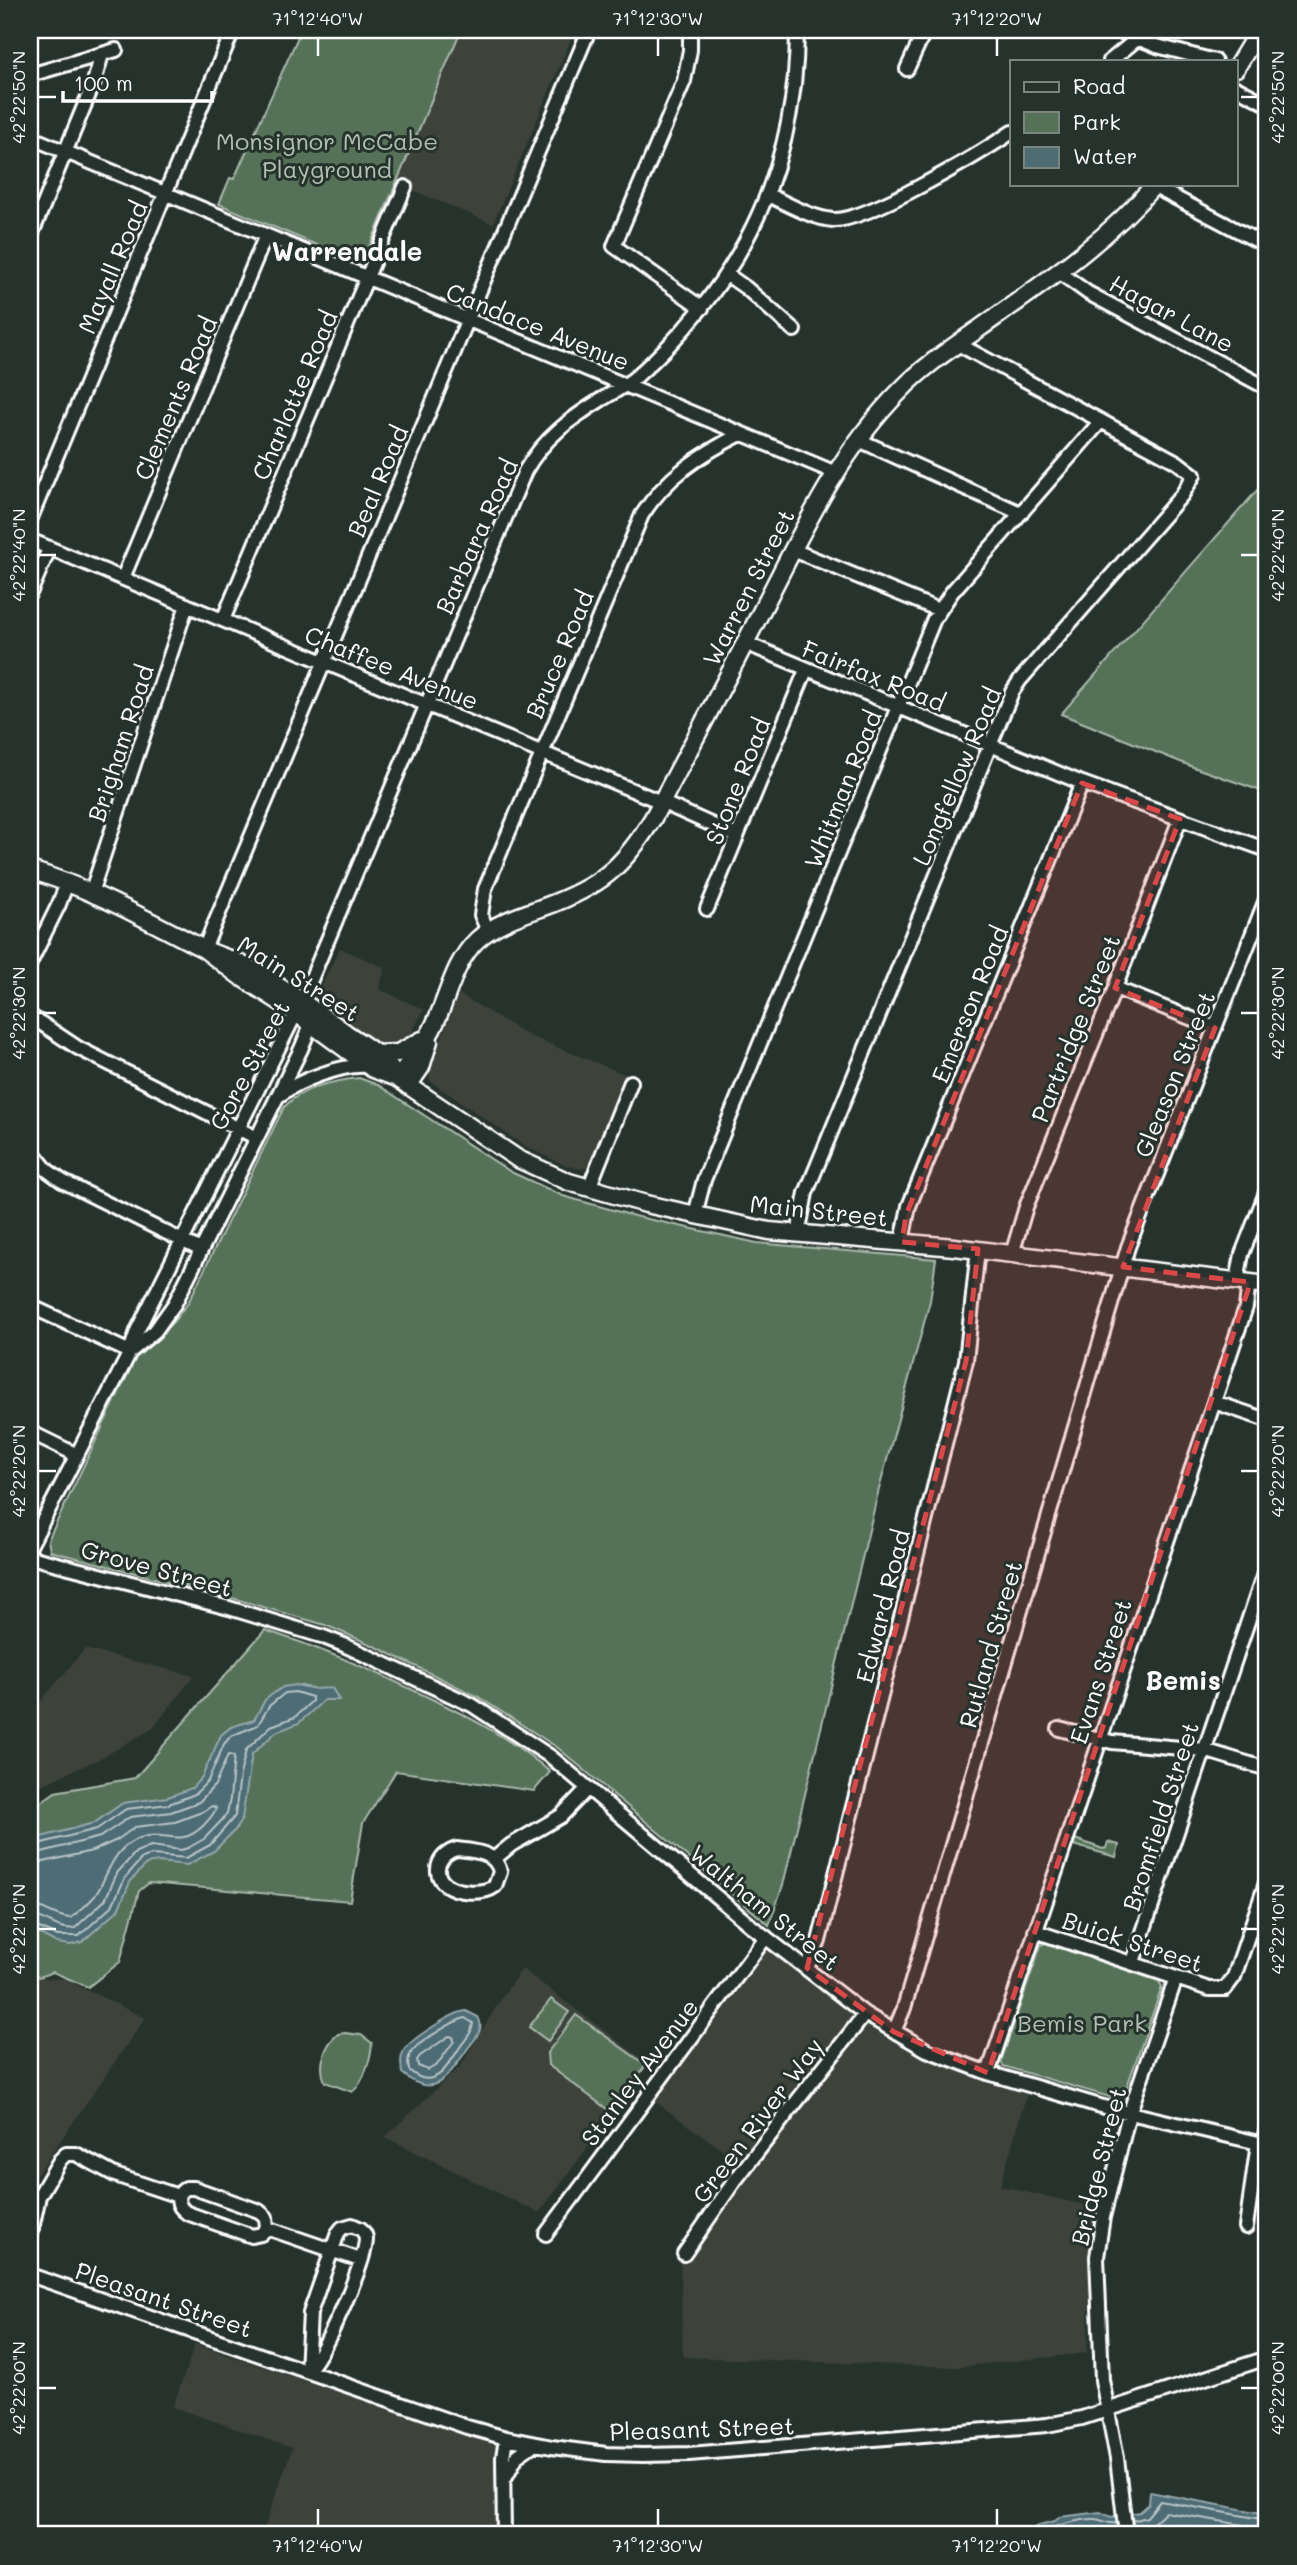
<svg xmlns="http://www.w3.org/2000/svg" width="1297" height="2565" viewBox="0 0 1297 2565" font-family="Mali,sans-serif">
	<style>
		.built { fill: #3c433a }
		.green { fill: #557259; stroke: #aab8ac; stroke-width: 2 }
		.water { fill: #4e6c74; stroke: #95a7ac; stroke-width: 2 }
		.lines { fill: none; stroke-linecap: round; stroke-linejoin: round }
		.shore { stroke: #b8c4c7; stroke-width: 2 }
		.minor-casing { stroke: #fff; stroke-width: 18 }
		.major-casing { stroke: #fff; stroke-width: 21 }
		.minor { stroke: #26332d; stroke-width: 12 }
		.major { stroke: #26332d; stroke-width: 16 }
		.marked { fill: #dc4848; fill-opacity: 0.2; stroke: #dc4848; stroke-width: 5; stroke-dasharray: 14 9; stroke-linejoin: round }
		.ticks { fill: none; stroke: #fff; stroke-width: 2.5 }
		.labels { text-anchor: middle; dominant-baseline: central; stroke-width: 6; stroke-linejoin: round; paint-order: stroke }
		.park-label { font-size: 24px; fill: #b2c0b4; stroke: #26332d }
		.street-label { font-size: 24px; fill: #fff; stroke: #26332d }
		.neighbourhood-label { font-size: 26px; font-weight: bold; fill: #fff; stroke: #26332d }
		.neatline { fill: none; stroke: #fff; stroke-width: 2.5 }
		.ticks-label { font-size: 18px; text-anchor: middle; fill: #fff }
	</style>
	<rect width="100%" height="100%" fill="#26332d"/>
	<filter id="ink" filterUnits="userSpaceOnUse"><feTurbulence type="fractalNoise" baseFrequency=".0143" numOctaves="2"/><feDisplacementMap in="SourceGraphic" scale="14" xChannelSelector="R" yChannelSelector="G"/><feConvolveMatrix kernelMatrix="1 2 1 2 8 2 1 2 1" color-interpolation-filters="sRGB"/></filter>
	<g filter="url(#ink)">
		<path class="built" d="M461 30H575L493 224 396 183Z
			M340 948 385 968 379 989 424 1010 411 1034 400 1042 382 1044 373 1040 319 1003 317 999 320 989Z
			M459 994 529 1036 624 1074 587 1167 582 1169 567 1166 526 1147 430 1081V1068Z
			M85 1649 194 1676 152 1729 97 1760 30 1790V1714Z
			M767 1944 873 2027 948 2065 1027 2093 1000 2186 1098 2208 1091 2239 1087 2353 956 2367 683 2357 680 2246 741 2163 650 2098Z
			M30 1969 45 1978 64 1979 145 2018 30 2185Z
			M522 1969 649 2064 539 2213 385 2137 460 2067 502 1997Z
			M195 2344 495 2445V2535H262L292 2448 173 2407Z"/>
		<path class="green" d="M301 30H461L365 257 350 259 219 204 230 178 234 179Z
			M1267 479V793L1193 767 1061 714Z
			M359 1078 378 1085 511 1172 563 1196 634 1216 757 1243 936 1259 930 1301 878 1493 783 1885 769 1925 558 1748 477 1696 372 1645 325 1625 232 1598 50 1551 48 1540 136 1357 173 1322 188 1303 284 1107C303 1087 333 1081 359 1078Z
			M265 1630C317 1647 366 1667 415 1691 462 1713 510 1737 550 1772L534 1791 396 1771 363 1823 350 1901 149 1883 139 1891 120 1962 88 1987 53 1972 39 1977 30 1971V1810L55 1792 135 1778Z
			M1075 1839 1103 1849 1106 1848 1108 1842 1119 1845 1116 1857 1073 1845Z
			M1045 1943 1159 1981 1162 1987 1125 2092 1113 2098 1003 2066 1001 2061 1041 1945Z
			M551 1999 569 2012 548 2041 529 2027Z
			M576 2015 646 2065 611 2112 548 2065 547 2053Z
			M345 2033 361 2035 372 2043C371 2057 364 2084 352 2092L325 2082C318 2066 324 2045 338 2034Z"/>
		<path class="water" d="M296 1685 316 1689 332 1688 339 1700H324L299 1723 276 1732 252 1754 242 1819 235 1830 214 1851 187 1865 159 1862 146 1864 130 1882 118 1910 82 1942 70 1945 57 1943 30 1929V1840L94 1823 123 1803 168 1797 192 1788 202 1777 221 1735 231 1727 254 1720 265 1700 274 1693 283 1687Z
			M466 2011 478 2017C486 2031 473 2040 466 2051 448 2077 433 2101 402 2073 401 2065 400 2057 404 2050 411 2039 453 2012 466 2011Z
			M1150 2492 1267 2514V2535H1030L1033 2529 1039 2525 1055 2521 1060 2517 1100 2512 1111 2517 1140 2512 1149 2504Z"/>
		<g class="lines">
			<path class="shore" d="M30 1846 97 1829 126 1809 169 1804 195 1794 208 1781 224 1744 231 1736 258 1725 269 1706 285 1693 295 1692 312 1697V1701L295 1717 271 1726 246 1750 240 1775 235 1816 210 1845 186 1858 152 1855 142 1858 125 1878 112 1906 79 1936H58L30 1924
				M30 1855 100 1837 130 1817 171 1812 199 1802 215 1785 228 1755 234 1756 230 1799 227 1813 222 1820 204 1839 188 1848 181 1850 151 1846 136 1852 117 1873 105 1900 75 1928C57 1931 47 1917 30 1915
				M30 1865 92 1851 117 1840 135 1827 175 1822 202 1812 212 1806 216 1808C214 1815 209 1819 204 1825 178 1851 165 1827 137 1839 114 1849 109 1871 98 1891 93 1901 80 1910 71 1918 55 1918 45 1906 30 1905
				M465 2018 473 2023C472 2034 466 2038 460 2047 448 2066 434 2093 409 2070 408 2064 407 2059 411 2053 417 2043 453 2021 465 2018Z
				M449 2036 453 2037 454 2041 437 2065 428 2070 418 2066 417 2060 420 2056Z
				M1132 2521 1147 2517 1160 2501 1267 2520
				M1133 2530 1151 2525 1165 2512 1267 2529
				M1038 2535C1048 2527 1080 2519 1094 2519 1102 2519 1108 2525 1117 2523
				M1153 2535 1169 2523 1239 2535"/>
			<g class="minor-casing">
				<path id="minor" d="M690 30V50L684 81 614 246 702 308
					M1117 30 1157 46 1215 61
					M1110 61 1137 39
					M907 69 925 30
					M30 75 116 50
					M1236 88 1267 104
					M30 137 836 473
					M1153 186 1267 246
					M768 195C788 204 811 218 833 220 866 222 981 153 1012 132
					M30 238 94 82 102 54
					M1059 272 1088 293 1267 388
					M726 274 746 288 794 330
					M859 440 1020 513
					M30 520 233 30
					M30 540 661 802 737 836
					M793 550 939 610
					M123 578 266 235
					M30 593 49 549
					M223 620 405 187
					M745 643 1082 783 1267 850
					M91 893 187 605
					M707 909 806 670
					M488 931 481 915 485 889 642 515C666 477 701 454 741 434
					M204 949 589 30
					M30 963 59 904 67 883
					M1115 988 1215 1028
					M30 1016 78 1048 257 1138
					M280 1095C298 1081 344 1063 368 1066
					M30 1149 47 1170 62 1181 201 1250
					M589 1188 631 1082
					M695 1215 704 1180 934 619 952 592 1101 421
					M798 1234 806 1193 1012 692 1020 680 1182 495 1194 475 1177 462 958 344
					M902 1242 909 1206 1082 783
					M1012 1254 1026 1207 1115 988 1180 819
					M1237 1281 1242 1254 1267 1190
					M30 1306 130 1352
					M130 1352 155 1331 175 1303 301 1049 308 1032 309 1016
					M1214 1402 1267 1420
					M30 1432 77 1455
					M30 1546 130 1352 137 1331 302 1001 525 471C544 438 570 419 602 399 614 392 627 385 637 376 740 284 797 169 797 30
					M30 1557 229 1608 321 1636 344 1645 472 1705 551 1757 750 1925 865 2014 927 2050 988 2073 1100 2106 1267 2145
					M1059 1729 1112 1742 1204 1750 1267 1769
					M457 1849C475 1851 496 1852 500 1872L495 1886C483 1895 457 1893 445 1884 430 1871 441 1853 457 1849Z
					M494 1859 511 1845 561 1816 588 1788
					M1035 1931 1209 1989H1225L1234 1977 1267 1880
					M1133 1962 1267 1565
					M807 1968 819 1941 966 1361 978 1249
					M894 2032 904 2008 1128 1247 1267 897
					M988 2073 1246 1307 1249 1282
					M1263 2144 1267 2127
					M186 2188H194L259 2211 266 2217 267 2228 261 2234 252 2236 187 2213C177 2206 174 2196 186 2188Z
					M352 2225 361 2229C364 2233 366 2234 366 2239 366 2261 323 2358 307 2371L310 2313 338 2233 342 2228Z
					M1246 2227 1258 2143
					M267 2228 360 2260
					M546 2234 766 1937
					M30 2238 39 2196 60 2160 66 2154H76L115 2175 178 2196
					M684 2254 733 2183 865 2014
					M30 2275 467 2427 506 2438 552 2447 606 2454 643 2455 689 2454 1047 2425 1082 2418 1267 2358
					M505 2478 517 2456 534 2444
					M504 2535 503 2457 506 2438
					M1126 2535 1117 2458 1102 2380 1097 2257 1103 2217 1129 2114 1176 1978"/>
			</g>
			<g class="major-casing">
				<path id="major" d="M1236 68 1259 30
					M30 870C90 888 144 918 200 947 212 954 226 957 239 963 277 983 312 1008 346 1033 365 1046 387 1058 397 1078
					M204 949 241 977 288 1007 373 1069 397 1078 518 1159 569 1182 646 1204 769 1231 954 1247 1267 1285
					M376 1054 398 1053 422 1040
					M397 1078C408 1064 420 1050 429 1035 447 1005 451 965 477 940 495 923 521 915 544 907 599 887 623 868 653 818 689 750 726 681 761 612 801 534 838 453 901 390 924 366 953 347 980 328 1042 284 1106 242 1155 184
					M408 1086 421 1067 429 1041"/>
			</g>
			<use href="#minor" class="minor"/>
			<use href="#major" class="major"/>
		</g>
	</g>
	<path class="marked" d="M1082 783 1180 819 1115 988 1215 1028 1123 1267 1249 1282 1248 1290 988 2073 894 2032 807 1968 966 1361 978 1249 902 1242 906 1215Z"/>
	<path class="ticks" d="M318 38V56M658 38V56M997 38V56M38 97H56M1241 97H1258M38 555H56M1241 555H1258M38 1013H56M1241 1013H1258M38 1471H56M1241 1471H1258M38 1929H56M1241 1929H1258M38 2388H56M1241 2388H1258M318 2509V2526M658 2509V2526M997 2509V2526"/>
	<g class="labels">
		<g class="park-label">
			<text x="327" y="140">Monsignor McCabe<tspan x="327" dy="28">Playground</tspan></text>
			<text x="1082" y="2022">Bemis Park</text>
		</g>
		<g class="street-label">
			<text transform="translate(112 267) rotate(-67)">Mayall Road</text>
			<text transform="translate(1172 313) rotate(28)">Hagar Lane</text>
			<text transform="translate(538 326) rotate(22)">Candace Avenue</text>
			<text transform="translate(294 395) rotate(-67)">Charlotte Road</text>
			<text transform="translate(175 398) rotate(-67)">Clements Road</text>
			<text transform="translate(377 481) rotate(-67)">Beal Road</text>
			<text transform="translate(476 536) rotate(-66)">Barbara Road</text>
			<text transform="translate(748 587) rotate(-63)">Warren Street</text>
			<text transform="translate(559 654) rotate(-67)">Bruce Road</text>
			<text transform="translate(392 667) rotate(22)">Chaffee Avenue</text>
			<text transform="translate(874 675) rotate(22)">Fairfax Road</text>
			<text transform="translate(120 743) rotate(-72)">Brigham Road</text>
			<text transform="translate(956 776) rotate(-67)">Longfellow Road</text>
			<text transform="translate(737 781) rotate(-68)">Stone Road</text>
			<text transform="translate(842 789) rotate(-68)">Whitman Road</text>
			<text transform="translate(299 978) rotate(32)">Main Street</text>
			<text transform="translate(969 1004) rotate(-68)">Emerson Road</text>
			<text transform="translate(1075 1028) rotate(-68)">Partridge Street</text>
			<text transform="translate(249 1065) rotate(-62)">Gore Street</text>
			<text transform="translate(1174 1074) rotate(-68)">Gleason Street</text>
			<text transform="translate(819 1210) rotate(6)">Main Street</text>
			<text transform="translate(157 1568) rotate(15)">Grove Street</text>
			<text transform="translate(882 1606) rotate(-76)">Edward Road</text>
			<text transform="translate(990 1644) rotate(-74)">Rutland Street</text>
			<text transform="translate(1100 1671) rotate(-72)">Evans Street</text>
			<text transform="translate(1160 1816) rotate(-72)">Bromfield Street</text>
			<text transform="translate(765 1907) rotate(39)">Waltham Street</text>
			<text transform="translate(1133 1941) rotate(18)">Buick Street</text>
			<text transform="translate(639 2072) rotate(-53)">Stanley Avenue</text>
			<text transform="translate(757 2120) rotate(-53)">Green River Way</text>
			<text transform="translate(1098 2166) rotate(-76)">Bridge Street</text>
			<text transform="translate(164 2299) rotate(19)">Pleasant Street</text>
			<text transform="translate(702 2428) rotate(-2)">Pleasant Street</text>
		</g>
		<g class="neighbourhood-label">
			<text x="347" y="251">Warrendale</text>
			<text x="1183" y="1680">Bemis</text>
		</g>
	</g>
	<rect width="1297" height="2565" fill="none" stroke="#26332d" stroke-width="77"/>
	<rect x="1010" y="60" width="228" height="126" fill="#26332d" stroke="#7d8581" stroke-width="2"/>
	<rect x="1024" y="82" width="35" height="10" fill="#26332d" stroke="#7d8581" stroke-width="2"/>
	<text x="1073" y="94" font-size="21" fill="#ffffff">Road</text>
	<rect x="1024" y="112" width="35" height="21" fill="#557259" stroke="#7d8581" stroke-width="2"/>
	<text x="1073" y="130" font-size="21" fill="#ffffff">Park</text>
	<rect x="1024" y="147" width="35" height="21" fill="#4e6c74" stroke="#7d8581" stroke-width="2"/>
	<text x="1073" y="164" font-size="21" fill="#ffffff">Water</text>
	<path d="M63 91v10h149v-10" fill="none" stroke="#ffffff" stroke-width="3.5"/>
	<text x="74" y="91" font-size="21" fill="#ffffff" stroke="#26332d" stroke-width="5" paint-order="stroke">100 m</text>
	<rect x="38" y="38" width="1220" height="2488" class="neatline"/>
	<g class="ticks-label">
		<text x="318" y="25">71°12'40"W</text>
		<text x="658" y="25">71°12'30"W</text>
		<text x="997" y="25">71°12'20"W</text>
		<text transform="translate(19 97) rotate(-90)" y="6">42°22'50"N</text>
		<text transform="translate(1278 97) rotate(-90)" y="6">42°22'50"N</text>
		<text transform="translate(19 555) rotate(-90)" y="6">42°22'40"N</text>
		<text transform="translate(1278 555) rotate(-90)" y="6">42°22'40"N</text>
		<text transform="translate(19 1013) rotate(-90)" y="6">42°22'30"N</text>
		<text transform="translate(1278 1013) rotate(-90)" y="6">42°22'30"N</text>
		<text transform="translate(19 1471) rotate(-90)" y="6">42°22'20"N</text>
		<text transform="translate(1278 1471) rotate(-90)" y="6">42°22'20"N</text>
		<text transform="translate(19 1929) rotate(-90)" y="6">42°22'10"N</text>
		<text transform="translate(1278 1929) rotate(-90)" y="6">42°22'10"N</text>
		<text transform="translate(19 2388) rotate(-90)" y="6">42°22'00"N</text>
		<text transform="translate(1278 2388) rotate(-90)" y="6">42°22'00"N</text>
		<text x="318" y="2552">71°12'40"W</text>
		<text x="658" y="2552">71°12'30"W</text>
		<text x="997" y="2552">71°12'20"W</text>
	</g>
</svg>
